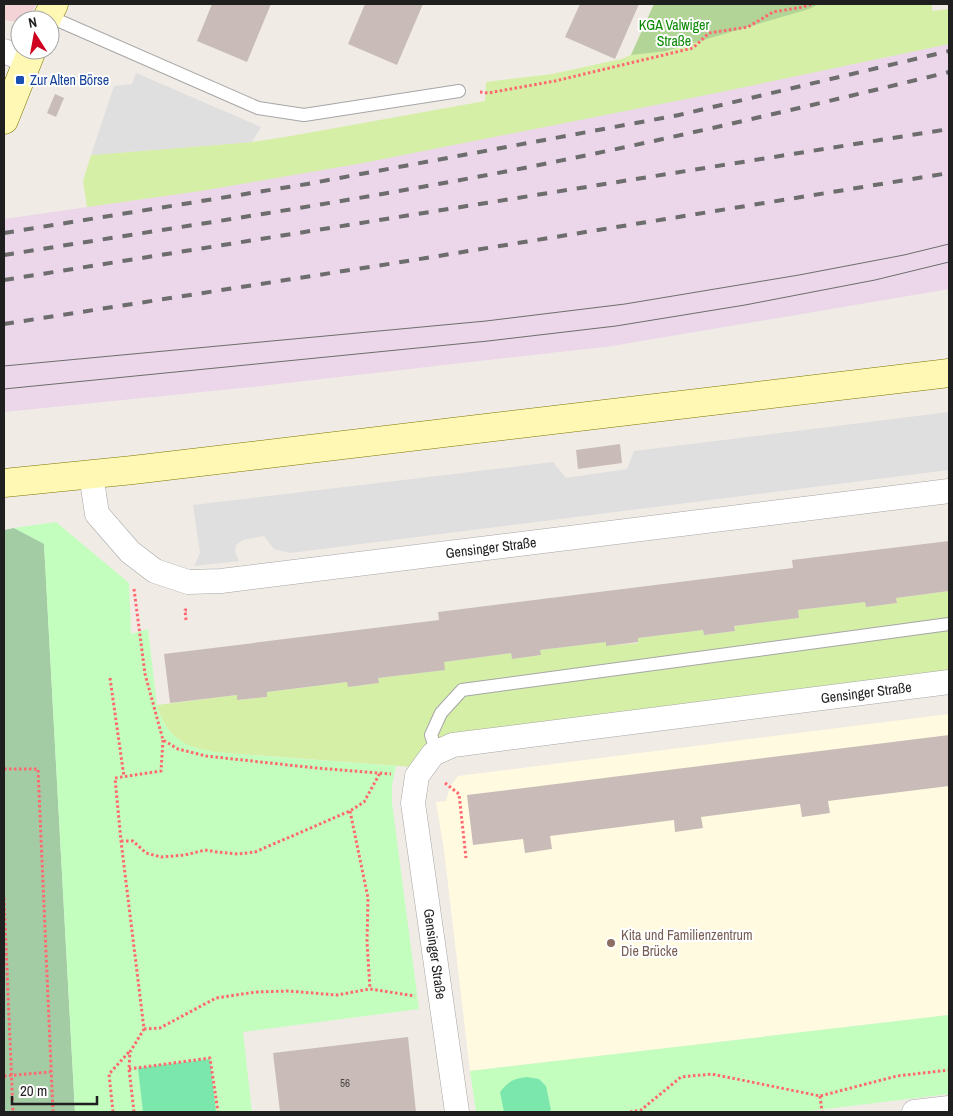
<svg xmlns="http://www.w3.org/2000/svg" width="953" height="1116" viewBox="0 0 953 1116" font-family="'Archivo Narrow',sans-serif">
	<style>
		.commercial { fill: #f3d3d6 }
		.industrial { fill: #ebd6ea }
		.education { fill: #fffae0 }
		.grass { fill: #d5efa7 }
		.forest { fill: #b2d496 }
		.cemetery { fill: #a4cca4 }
		.park { fill: #c3febf }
		.pitch { fill: #7ce7ad }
		.parking { fill: #dfdfdf }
		.building { fill: #c9bcb8 }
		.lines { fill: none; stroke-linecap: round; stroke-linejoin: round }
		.lane-casing { stroke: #a6a6a6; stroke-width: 14 }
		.street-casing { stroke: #a6a6a6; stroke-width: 25 }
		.secondary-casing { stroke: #7d7700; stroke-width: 29 }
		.path { stroke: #ff686f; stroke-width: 3; stroke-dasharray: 2.5 2.5; stroke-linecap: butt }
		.lane { stroke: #fff; stroke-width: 12 }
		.street { stroke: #fff; stroke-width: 24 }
		.secondary { stroke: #fff8b5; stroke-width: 28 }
		.tram { stroke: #6d6d6d; stroke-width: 1 }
		.rail { stroke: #6d6d6d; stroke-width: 4; stroke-dasharray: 10 10; stroke-linecap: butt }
		.transit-dot { fill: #1a4fb4; stroke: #fff; stroke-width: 2 }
		.education-dot { fill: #8d6e63; stroke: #fff; stroke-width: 2 }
		.labels { text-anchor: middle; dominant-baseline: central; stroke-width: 4; stroke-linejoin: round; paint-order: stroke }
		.number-label { font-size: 11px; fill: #4a4645 }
		.park-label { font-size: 14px; fill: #0b8902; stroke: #fff }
		.transit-label { font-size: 14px; fill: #164399; stroke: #fff; text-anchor: start }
		.street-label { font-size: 14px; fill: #1f1f1f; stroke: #fff }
		.education-label { font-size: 14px; fill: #785e54; stroke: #fff; text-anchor: start }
	</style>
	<rect width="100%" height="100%" fill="#f1ebe5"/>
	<path class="commercial" d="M4 4H36L31 14 22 20H20V21H10L4 20Z"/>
	<path class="industrial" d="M949 44V289L612 346 251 387 4 412V219L200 191 363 163 716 93Z"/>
	<path class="education" d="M949 714V1015L470 1071 444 850 436 802 446 801 450 787 458 776Z"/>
	<path class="grass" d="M654 4H932V11L949 9V44L716 93 363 163 200 191 87 207 83 181 91 155 252 142 291 136 485 101 486 82 552 74 621 59 631 55Z
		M949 591V672L460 735 412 767 213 752C183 746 166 737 157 705L237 695 238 700 267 697V692L347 682 349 687 379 683 378 678 444 670V662L511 653 512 659 540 655V650L606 642V646L638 643V638L703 630 704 635 735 631 734 626 799 618 798 610 865 602 866 607 897 603 896 598Z"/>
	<path class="forest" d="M654 4H819L809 9 666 51 631 55Z"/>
	<path class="cemetery" d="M14 528 44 543 75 1112H4V530Z"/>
	<path class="park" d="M56 522 129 583 131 634 148 629 157 705C166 737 183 746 213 752L396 766 392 785V803L419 1009 243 1032 252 1112H75L44 544 14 528Z
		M949 1015V1094L802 1112H476L470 1071Z"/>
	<path class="pitch" d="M210 1059 216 1112H143L138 1068Z
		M527 1077 539 1079 546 1086 551 1110 548 1112H504L500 1092C509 1081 513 1079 527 1077Z"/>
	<path class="parking" d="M136 73 261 127 252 142 91 155 114 86 132 84Z
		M949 412V470L290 553 274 549 264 536 243 540 236 545 235 552 239 561 194 566 200 553 193 505 553 462 566 478 627 469 634 451Z"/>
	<path class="building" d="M212 4H271L247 62 197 41Z
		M365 4H423L397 65 348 44Z
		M580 4H639L615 59 565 37Z
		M55 94 64 98 56 117 47 113Z
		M620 444 622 463 578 469 576 450Z
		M949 541V591L896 598 897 603 866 607 865 602 798 610 799 618 734 626 735 631 704 635 703 630 638 638V642L606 646V642L540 650 541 655 512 659 511 653 444 662 445 670 378 678 379 683 348 687 347 682 267 692V697L237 700V695L170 703 164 654 439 620 438 612 793 568 792 560Z
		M949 735V786L828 801 830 813 802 817 800 804 701 817 703 828 675 832 674 820 550 836 552 849 525 853 523 839 473 845 467 795Z
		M408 1037 416 1112H280L273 1053Z"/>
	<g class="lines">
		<g class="lane-casing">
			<path id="lane" d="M48 16 258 108 304 115 459 91
				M437 753 431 735 441 713 462 690 949 624"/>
		</g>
		<g class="street-casing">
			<g id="street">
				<path d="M4 51 27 61"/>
				<path id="s1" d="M91 474 97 514 130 552 155 571 188 582 221 581 949 491"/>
				<path id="s2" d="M457 1112 413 803 417 776 433 754 453 745 949 682"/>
				<path d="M914 1112 949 1108"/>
			</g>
		</g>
		<g class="secondary-casing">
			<path id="secondary" d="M46 20 54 4
				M4 120 32 50
				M4 483 133 470 949 373"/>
		</g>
		<path class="path" d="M480 92 488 93 555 81 693 48 709 33 748 27 773 12 803 7 812 4
			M134 589 145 674 163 740 178 749 206 756 316 768 391 774
			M186 620 185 610H187
			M110 678 124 777
			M4 769H38L53 1112
			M445 783 459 794 466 858
			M350 811 368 898 367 942 370 989
			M121 841H133L146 853 161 857 185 855 205 850 217 852 238 854 255 852 350 811 364 802 380 773
			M4 898 13 1112
			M144 1029 160 1028 216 998 256 992 288 991 337 995 370 989 415 996
			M129 1069 210 1058 218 1112
			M4 1076 50 1072
			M820 1096 822 1112
			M113 1112 109 1074 129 1052
			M134 1112 129 1069 130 1052 144 1029 121 841 115 778 161 771 163 740
			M630 1112 641 1110 681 1077 712 1074 820 1096 897 1076 949 1070"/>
		<use href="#lane" class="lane"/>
		<use href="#street" class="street"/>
		<use href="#secondary" class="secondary"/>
		<path class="tram" d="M4 366 486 321 625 304 799 275 904 255 949 244
			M4 389 488 341 616 326 745 305 875 280 949 262"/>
		<path class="rail" d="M4 233 307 184 679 115 949 51
			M4 255C179 227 355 201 529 167 670 139 810 106 949 72
			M4 280 949 129
			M4 324 395 263 949 173"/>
	</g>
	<rect class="transit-dot" x="15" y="75" width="10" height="10" rx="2.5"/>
	<circle class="education-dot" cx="611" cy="943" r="5"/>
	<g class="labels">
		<g class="number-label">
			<text x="345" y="1083">56</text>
		</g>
		<g class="park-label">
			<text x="674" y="25">KGA Valwiger<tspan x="674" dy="16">Straße</tspan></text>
		</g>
		<g class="transit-label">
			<text x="30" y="80">Zur Alten Börse</text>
		</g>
		<g class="street-label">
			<text stroke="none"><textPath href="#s1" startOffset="462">Gensinger Straße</textPath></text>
			<text stroke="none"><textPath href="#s2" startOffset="805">Gensinger Straße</textPath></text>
			<text transform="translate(435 954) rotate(82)">Gensinger Straße</text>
		</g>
		<g class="education-label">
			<text x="621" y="935">Kita und Familienzentrum<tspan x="621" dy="16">Die Brücke</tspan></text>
		</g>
	</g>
	<rect width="953" height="1116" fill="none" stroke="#1f1f1f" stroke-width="10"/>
	<g transform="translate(35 35) rotate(349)"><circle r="24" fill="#ffffff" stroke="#a5a5a5"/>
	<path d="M0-4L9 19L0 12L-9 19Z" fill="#cf001f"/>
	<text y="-8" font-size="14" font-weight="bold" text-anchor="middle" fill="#1f1f1f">N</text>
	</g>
	<path d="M12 1096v8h85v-8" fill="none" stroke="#1f1f1f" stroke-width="2.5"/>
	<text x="20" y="1096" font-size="15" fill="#1f1f1f" stroke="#ffffff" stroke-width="4" paint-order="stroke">20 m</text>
</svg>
